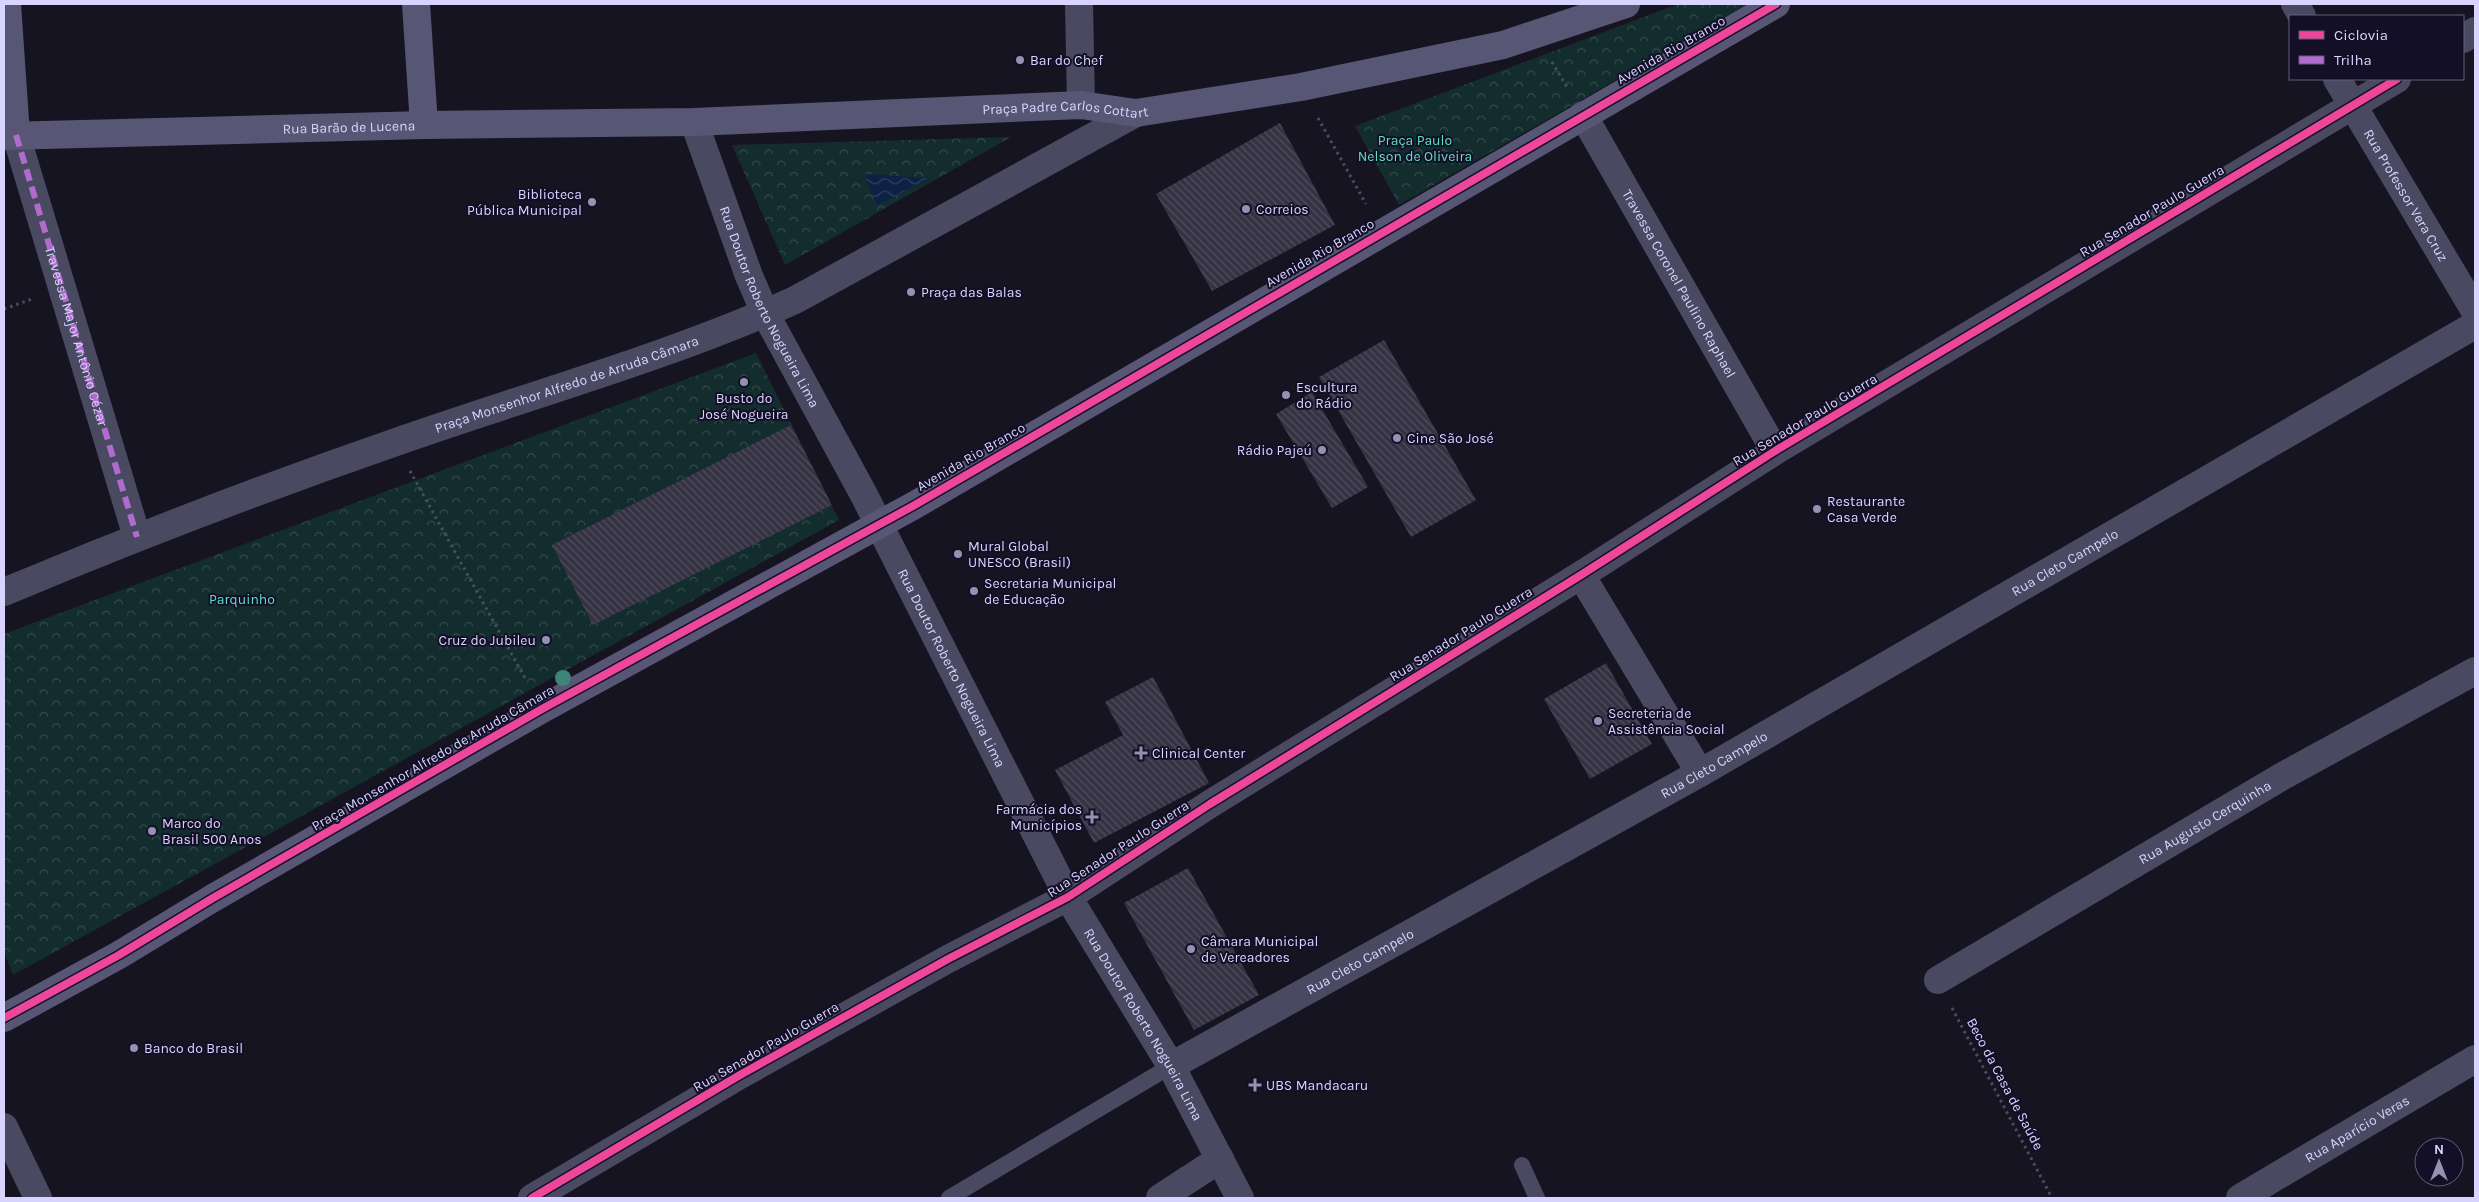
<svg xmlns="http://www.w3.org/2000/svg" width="2479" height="1202" viewBox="0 0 2479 1202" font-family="Karla,sans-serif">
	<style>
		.park { fill: url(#park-crowns) }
		.water { fill: url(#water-waves) }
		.building { fill: url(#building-back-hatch) }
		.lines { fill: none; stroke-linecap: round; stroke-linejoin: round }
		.path { stroke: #44505f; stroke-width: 3; stroke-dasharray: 2.5 4; stroke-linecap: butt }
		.lane { stroke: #4a4962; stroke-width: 16 }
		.street { stroke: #4a4962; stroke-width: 28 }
		.secondary { stroke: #575674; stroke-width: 28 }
		.quiet { stroke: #b06ccc; stroke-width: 6; stroke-dasharray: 12 6; stroke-linecap: butt }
		.cycleway-casing { stroke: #130f26; stroke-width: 11 }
		.cycleway { stroke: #ed469a; stroke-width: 8 }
		.tree { fill: #3e8478 }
		.poi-dot { fill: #9591b1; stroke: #130f26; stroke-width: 2 }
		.labels { text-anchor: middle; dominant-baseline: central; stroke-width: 4; stroke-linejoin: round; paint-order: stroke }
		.street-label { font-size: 14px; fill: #d9d4ff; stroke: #130f26 }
		.poi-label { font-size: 14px; fill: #d9d4ff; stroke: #130f26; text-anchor: start }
		.park-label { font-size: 14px; fill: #5fe0c0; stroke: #130f26 }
	</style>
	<defs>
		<pattern id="park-crowns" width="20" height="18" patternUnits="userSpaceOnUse" patternTransform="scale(1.25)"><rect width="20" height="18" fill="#132c2d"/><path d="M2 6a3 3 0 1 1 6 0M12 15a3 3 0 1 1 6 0" fill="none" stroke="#354a4c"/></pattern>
		<pattern id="water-waves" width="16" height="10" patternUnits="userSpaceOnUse" patternTransform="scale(1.25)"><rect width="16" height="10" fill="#0d2144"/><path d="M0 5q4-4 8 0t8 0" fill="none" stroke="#304060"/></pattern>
		<pattern id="building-back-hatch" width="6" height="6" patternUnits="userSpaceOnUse" patternTransform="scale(1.25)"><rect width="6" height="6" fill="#343243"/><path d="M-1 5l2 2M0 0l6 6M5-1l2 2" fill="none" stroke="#514f5f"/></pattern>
	</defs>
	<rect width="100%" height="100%" fill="#161421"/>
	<path class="park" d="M1678 4H1748L1399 205 1355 126Z
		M1011 137 785 265 732 145Z
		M756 353 839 520 13 975 4 952V634Z"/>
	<path class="water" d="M864 174 929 178 877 206Z"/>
	<path class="building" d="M1280 123 1335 225 1212 291 1156 194Z
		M1384 340 1476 500 1411 537 1319 377Z
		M1312 392 1368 487 1332 508 1276 414Z
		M791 425 832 505 593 625 552 545Z
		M1606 663 1652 744 1590 779 1544 699Z
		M1153 677 1209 783 1094 843 1055 770 1123 735 1105 702Z
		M1188 868 1259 995 1194 1030 1124 903Z"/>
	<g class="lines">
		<path class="path" d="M1552 62 1567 87
			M1318 118 1366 204
			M4 309 32 299
			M410 471 526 680
			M1952 1008 2052 1198"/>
		<path class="lane" d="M1522 1165 1537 1198
			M949 1198 1171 1066"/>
		<g class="street">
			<path d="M1079 4 1081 105"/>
			<path d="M2295 4 2302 16"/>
			<path d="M2463 39 2475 31"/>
			<path id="s1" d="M2337 79 2475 311"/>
			<path id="s2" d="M1583 115 1775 451"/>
			<path id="s3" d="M694 122 749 276 765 313 864 495 1068 897 1171 1066 1240 1198"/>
			<path d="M16 135 137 537"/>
			<path d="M1581 575 1700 773"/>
			<path id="s4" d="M4 592C133 538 263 488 396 442 529 395 666 358 795 300L1136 113"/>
			<path id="s5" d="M1938 980 2281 777 2475 671"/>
			<path id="s6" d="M1171 1066 1700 773 2475 325"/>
			<path d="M4 1127 38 1198"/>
			<path d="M532 1198 740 1075 948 959 1068 897 1210 804 1581 575 1775 451 2397 79"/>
			<path d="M1160 1198 1220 1159"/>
			<path id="s7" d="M2240 1198 2475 1059"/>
		</g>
		<g class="secondary">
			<path d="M7 4 16 135"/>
			<path d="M416 4 424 125"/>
			<path id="s8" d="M4 136 424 125 694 122 1081 105 1136 113 1301 87 1503 45 1626 4"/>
			<path d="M4 1018 119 955 213 898 542 709 913 506 1776 4"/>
		</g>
		<path class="quiet" id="s9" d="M16 135 137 537"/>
		<g class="cycleway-casing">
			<path id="cycleway" d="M4 1018 119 955 213 898 542 709 913 506 1776 4
				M532 1198 740 1075 948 959 1068 897 1210 804 1581 575 1775 451 2397 79"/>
		</g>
		<use href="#cycleway" class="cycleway"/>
	</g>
	<circle class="tree" cx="563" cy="678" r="8"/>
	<g class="poi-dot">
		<circle cx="1020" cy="60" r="5"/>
		<circle cx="592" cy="202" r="5"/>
		<circle cx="1246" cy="209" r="5"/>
		<circle cx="911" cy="292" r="5"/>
		<circle cx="744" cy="382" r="5"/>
		<circle cx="1286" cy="395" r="5"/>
		<circle cx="1397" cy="438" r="5"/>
		<circle cx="1322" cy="450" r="5"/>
		<circle cx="1817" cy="509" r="5"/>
		<circle cx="958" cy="554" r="5"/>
		<circle cx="974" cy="591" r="5"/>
		<circle cx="546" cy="640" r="5"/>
		<circle cx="1598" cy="721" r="5"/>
		<path d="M1138.5 745.5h5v5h5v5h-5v5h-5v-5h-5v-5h5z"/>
		<path d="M1089.5 809.5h5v5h5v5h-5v5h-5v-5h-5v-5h5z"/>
		<circle cx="152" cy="831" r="5"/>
		<circle cx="1191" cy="949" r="5"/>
		<circle cx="134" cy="1048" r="5"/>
		<path d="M1252.5 1077.5h5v5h5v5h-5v5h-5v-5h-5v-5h5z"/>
	</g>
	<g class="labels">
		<g class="street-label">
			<text transform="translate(1671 50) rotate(-30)">Avenida Rio Branco</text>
			<text stroke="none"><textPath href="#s8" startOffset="1062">Praça Padre Carlos Cottart</textPath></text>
			<text stroke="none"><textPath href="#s8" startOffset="345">Rua Barão de Lucena</textPath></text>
			<text stroke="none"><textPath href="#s1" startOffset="135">Rua Professor Vera Cruz</textPath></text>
			<text transform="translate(2152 211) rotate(-31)">Rua Senador Paulo Guerra</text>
			<text transform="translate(1320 253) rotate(-30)">Avenida Rio Branco</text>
			<text stroke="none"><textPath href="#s2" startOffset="194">Travessa Coronel Paulino Raphael</textPath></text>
			<text stroke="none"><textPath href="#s3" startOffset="200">Rua Doutor Roberto Nogueira Lima</textPath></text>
			<text stroke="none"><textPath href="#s9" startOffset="210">Travessa Major Antônio Cézar</textPath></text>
			<text stroke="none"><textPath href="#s4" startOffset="600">Praça Monsenhor Alfredo de Arruda Câmara</textPath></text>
			<text transform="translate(1805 420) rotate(-31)">Rua Senador Paulo Guerra</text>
			<text transform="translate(971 457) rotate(-30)">Avenida Rio Branco</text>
			<text stroke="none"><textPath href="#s6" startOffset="1026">Rua Cleto Campelo</textPath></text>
			<text transform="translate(1461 634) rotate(-32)">Rua Senador Paulo Guerra</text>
			<text stroke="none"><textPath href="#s3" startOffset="605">Rua Doutor Roberto Nogueira Lima</textPath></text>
			<text transform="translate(433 758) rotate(-30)">Praça Monsenhor Alfredo de Arruda Câmara</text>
			<text stroke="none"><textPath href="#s6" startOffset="621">Rua Cleto Campelo</textPath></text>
			<text stroke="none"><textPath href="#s5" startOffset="310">Rua Augusto Cerquinha</textPath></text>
			<text transform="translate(1118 849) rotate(-33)">Rua Senador Paulo Guerra</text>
			<text stroke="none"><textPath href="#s6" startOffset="216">Rua Cleto Campelo</textPath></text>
			<text stroke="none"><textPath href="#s3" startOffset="1010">Rua Doutor Roberto Nogueira Lima</textPath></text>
			<text transform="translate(766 1047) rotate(-30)">Rua Senador Paulo Guerra</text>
			<text transform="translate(2005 1084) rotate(62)">Beco da Casa de Saúde</text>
			<text stroke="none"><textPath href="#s7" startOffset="136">Rua Aparício Veras</textPath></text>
		</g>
		<g class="poi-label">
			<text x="1030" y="60">Bar do Chef</text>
			<text x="582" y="194" text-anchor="end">Biblioteca<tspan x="582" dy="16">Pública Municipal</tspan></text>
			<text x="1256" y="209">Correios</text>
			<text x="921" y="292">Praça das Balas</text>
			<text x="1296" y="387">Escultura<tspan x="1296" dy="16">do Rádio</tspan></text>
			<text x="744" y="398" text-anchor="middle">Busto do<tspan x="744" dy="16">José Nogueira</tspan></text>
			<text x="1407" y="438">Cine São José</text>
			<text x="1312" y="450" text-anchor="end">Rádio Pajeú</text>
			<text x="1827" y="501">Restaurante<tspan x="1827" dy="16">Casa Verde</tspan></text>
			<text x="968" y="546">Mural Global<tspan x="968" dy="16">UNESCO (Brasil)</tspan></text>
			<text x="984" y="583">Secretaria Municipal<tspan x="984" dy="16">de Educação</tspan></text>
			<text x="536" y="640" text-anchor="end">Cruz do Jubileu</text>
			<text x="1608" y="713">Secreteria de<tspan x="1608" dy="16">Assistência Social</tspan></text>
			<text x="1152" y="753">Clinical Center</text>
			<text x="1082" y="809" text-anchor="end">Farmácia dos<tspan x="1082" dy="16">Municípios</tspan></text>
			<text x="162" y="823">Marco do<tspan x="162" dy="16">Brasil 500 Anos</tspan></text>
			<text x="1201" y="941">Câmara Municipal<tspan x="1201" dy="16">de Vereadores</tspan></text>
			<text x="144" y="1048">Banco do Brasil</text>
			<text x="1266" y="1085">UBS Mandacaru</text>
		</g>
		<g class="park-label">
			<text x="1415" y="140">Praça Paulo<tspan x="1415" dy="16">Nelson de Oliveira</tspan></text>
			<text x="242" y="599">Parquinho</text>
		</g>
	</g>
	<rect width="2479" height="1202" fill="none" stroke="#d9d4ff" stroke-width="10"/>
	<rect x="2289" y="15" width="175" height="65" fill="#130f26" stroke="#625e7d"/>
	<rect x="2299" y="31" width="25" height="8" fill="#ed469a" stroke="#625e7d"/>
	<text x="2334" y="40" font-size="15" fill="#d9d4ff">Ciclovia</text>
	<rect x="2299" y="56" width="25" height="8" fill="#b06ccc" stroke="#625e7d"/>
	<text x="2334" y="65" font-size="15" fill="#d9d4ff">Trilha</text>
	<g transform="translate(2439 1162)"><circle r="24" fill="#130f26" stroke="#625e7d"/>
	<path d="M0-4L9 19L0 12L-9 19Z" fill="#9591b1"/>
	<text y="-8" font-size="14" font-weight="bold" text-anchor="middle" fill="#d9d4ff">N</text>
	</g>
</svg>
